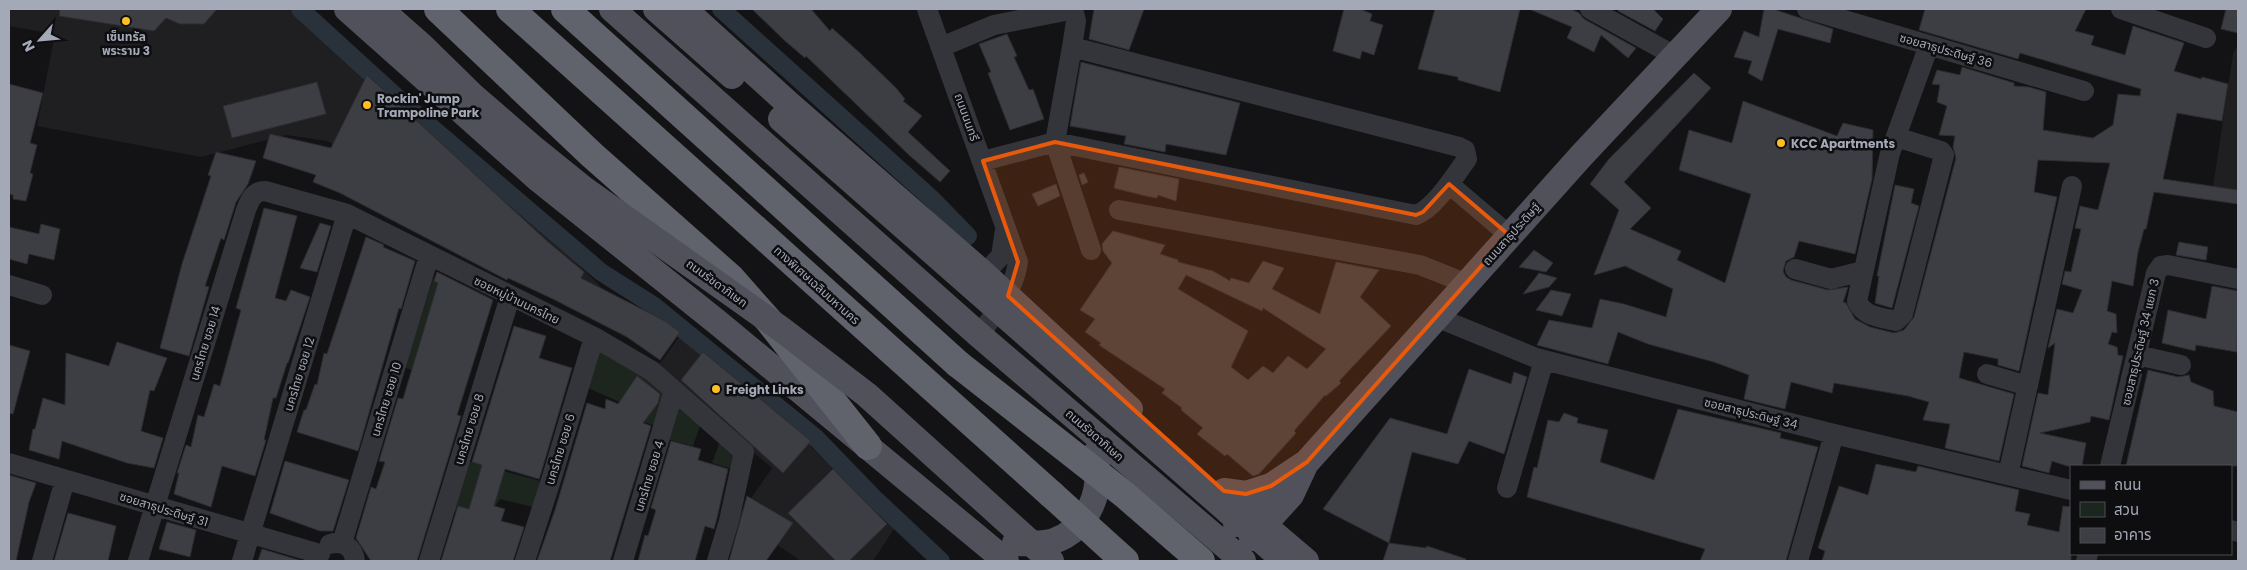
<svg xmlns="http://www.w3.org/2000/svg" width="2247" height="570" viewBox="0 0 2247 570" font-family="Poppins,'Noto Sans Thai',sans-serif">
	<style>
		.built { fill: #1f1f22 }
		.green { fill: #1d251f }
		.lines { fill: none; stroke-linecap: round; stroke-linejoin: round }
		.canal { stroke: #29313a; stroke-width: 18 }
		.building { fill: #3d3e43; stroke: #2d2d31; fill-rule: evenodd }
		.minor { stroke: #34353a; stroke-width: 20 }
		.major { stroke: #50515a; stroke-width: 26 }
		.highway { stroke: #60626c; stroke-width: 28 }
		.major-bridge { stroke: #50515a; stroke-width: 26 }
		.highway-bridge { stroke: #60626c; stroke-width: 28 }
		.marked { fill: #e8590c; fill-opacity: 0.2; stroke: #e8590c; stroke-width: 4; stroke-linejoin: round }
		.poi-dot { fill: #febf22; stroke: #0e0e10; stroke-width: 2 }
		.labels { text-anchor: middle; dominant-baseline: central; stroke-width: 5; stroke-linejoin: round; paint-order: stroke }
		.poi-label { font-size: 12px; font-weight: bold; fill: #a4a9b7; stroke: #0e0e10; text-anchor: start }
		.street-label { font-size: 12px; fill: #a4a9b7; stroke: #0e0e10 }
	</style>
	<rect width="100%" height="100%" fill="#131315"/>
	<path class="built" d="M9 9H289L366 71 552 238 603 289 327 141 286 135 201 157 37 126 55 34 9 26Z
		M2238 44V191L2213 187 2233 54Z
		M683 332 816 441 811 447 896 526 873 561H801L737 518 772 468 655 370Z"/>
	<path class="green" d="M433 279 442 281 416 371 405 368Z
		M599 347 665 390 658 427 620 413 622 403 588 388Z
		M680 406 701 423 693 446 667 439 676 408Z
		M721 439 735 450 737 470 712 463Z
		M467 461 540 481 533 507 500 499 491 513 453 511Z"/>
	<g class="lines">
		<path class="canal" d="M300 9 403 103 601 272 653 305 816 438 874 498 941 561
			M721 9 932 199 968 236"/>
	</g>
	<path class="building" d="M60 9H217L204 24H180L166 18 154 31 59 16Z
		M752 9H811L830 31 832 28 861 54 896 88 905 99 903 101 922 116 908 132 950 171 940 182 909 155 806 56 805 58 784 40Z
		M1094 9H1144L1129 50 1089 39Z
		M1344 9H1360L1372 14 1370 21 1383 25 1374 55 1362 51 1360 59 1333 51Z
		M1435 9H1520L1500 92 1458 80V77L1418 69Z
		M1529 9H1571L1579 13 1584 19 1636 48 1628 58 1601 35 1594 52 1567 38 1572 27Z
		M1620 9H1653L1663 19 1655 31 1618 11Z
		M1764 9H1773L1833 29 1830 43 1778 29 1762 81 1748 73 1752 61 1734 57 1744 31 1759 37Z
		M1925 9H2086L2075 31 2094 36 2091 45 2125 55 2133 26 2184 43 2174 71 2201 79 2202 77 2228 84 2222 121 2177 113 2163 179 2238 190V204L2154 192 2146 229H2144L2138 252 2133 286 2112 281 2107 311 2116 314 2117 333 2112 332 2108 344 2117 347 2118 355 2123 356 2109 420 2091 416 2090 422 2040 433 2086 443 2082 466H2067L2052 461 2049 473 2022 466 2038 393 2048 395 2055 343 2048 348 2057 309 2073 313 2082 290 2062 284 2065 271 2071 272 2081 229 2075 228 2080 206 2098 210 2110 163 2038 160 2034 192 2057 197 2019 371 1998 365V359L1964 352 1959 378 2014 394 1999 461 1945 448 1950 424 1923 420 1929 402 1908 396 1834 383 1832 393 1791 382 1785 409 1744 399 1749 375 1714 362 1648 344 1618 332 1608 364 1537 345 1549 320 1592 328 1600 299 1624 304 1666 317 1673 289 1625 266 1594 275 1619 210 1590 184 1609 159 1694 73 1711 88 1624 182 1651 208 1630 229 1681 251 1677 260 1725 283 1751 194 1679 170 1689 130 1732 143 1743 101 1837 136 1843 123 1873 130 1872 179 1855 254 1799 241 1794 257 1786 261 1783 271 1786 277 1791 280 1828 290 1848 287 1843 302 1846 303 1855 319 1870 327 1894 333 1904 330 1914 317 1956 158 1953 147 1955 136 1939 135 1947 106 1937 102 1940 85 1932 84 1937 70 1960 75 1962 67 2014 83V86L2029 87 2046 92 2043 130 2093 138 2113 125 2118 94 2140 96 2141 89 2020 53 2018 59 1919 30Z
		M2226 9H2238V33L2221 29Z
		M1007 34 1017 56 1014 57 1029 90 1033 89 1044 119 1010 130 988 73 991 72 979 44Z
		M1081 62 1240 103 1226 155 1166 144 1165 152 1124 144 1126 136 1070 126Z
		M367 75 547 241 584 272 581 278 665 321 680 332 660 360 627 337 553 299 508 278 507 280 340 193 313 182 316 175 263 158 270 134 331 148Z
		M317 82 326 114 232 138 223 106Z
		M9 84 43 93 30 143 37 145 30 173 33 174 26 201 13 199V195L9 194Z
		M216 152 256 161 248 184 236 202 224 240 221 238 205 286 209 287 189 356 160 348 182 264 211 176 208 175Z
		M1119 167 1179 179 1176 201 1158 195 1157 198 1146 196 1114 188Z
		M1084 173 1088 182 1082 185 1079 175Z
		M1056 184 1060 196 1038 206 1032 194Z
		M1895 185 1914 189 1911 203 1919 206 1892 308 1875 303 1879 276H1877Z
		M264 208 297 216 275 298 286 301 291 290 310 297 288 363H287L276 398H273L264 440H266L255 476 222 466 211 507 174 494 179 473H177L186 445 191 447 198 415 204 417 214 384 220 386 241 310 236 308Z
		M320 223 331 226 317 272 300 268Z
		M41 224 60 229 54 260 29 254 27 264 9 259V227L39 234Z
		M1113 231 1165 245 1160 254 1178 260V262L1213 271 1230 281 1231 278 1249 283 1263 261 1284 268 1272 289 1320 314 1336 262 1379 270 1360 297 1391 326 1339 381 1341 383 1326 396 1325 395 1294 431 1296 433 1259 474 1253 476 1227 454 1225 456 1197 434 1203 428 1181 410 1182 408 1162 393 1165 389 1099 345 1101 343 1085 332 1095 319 1080 310 1112 263 1103 251 1102 244ZM1186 275 1262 311 1263 308 1326 349 1307 369 1288 356 1273 373 1263 366 1248 380 1231 367 1248 331 1178 289Z
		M366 237 384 245 383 247 415 261 401 309 399 308 358 451 297 432 304 410H306L315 384 317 385 324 353 327 354Z
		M2179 242 2208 247 2206 260 2176 255Z
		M1534 250 1553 263 1546 272 1519 267Z
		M437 272 493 300 457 415 461 416 417 561H371L356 538 371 487 376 489 385 462 379 461 398 398 403 399 438 283 434 281Z
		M1539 273 1557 278 1549 287 1523 294Z
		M2212 286 2238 291 2237 352 2196 345 2195 351 2162 343 2168 310 2206 319Z
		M1551 290 1571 294 1562 316 1536 310Z
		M514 326 546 336 539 358 572 368 541 473 539 479 505 469 494 506 505 509 501 521 524 527 513 561H441L458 506 469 509 482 465 472 462Z
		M117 342 167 358 154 391 150 390 141 431 163 438 154 468 127 463 62 441 59 459 29 450 33 429H35L43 398 65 405 66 353 109 366Z
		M9 345 30 351 13 414 9 413Z
		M703 352 811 441 783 473 681 380Z
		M1469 369 1511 384 1514 372 1527 377 1504 454 1469 441 1458 464 1412 452 1389 543 1323 509 1390 418 1447 434Z
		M2148 370 2178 377 2189 375 2191 382 2213 391 2214 406 2238 412V466H2126Z
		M637 376 660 394 658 403 643 423 651 426 610 561H537L555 510 587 403 605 409 606 399 618 404Z
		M1678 409 1781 433 1780 438 1818 447 1786 561H1700L1705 549 1527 497 1534 467 1537 468 1548 420 1559 422 1564 413 1578 418 1577 423 1608 430 1600 462 1654 480Z
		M671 441 701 449 698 460 728 469 717 518 714 529 705 526 695 561H638L645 535 648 536 656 510 651 508Z
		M285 461 349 480 333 531H320L270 513Z
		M1876 464 1916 472 1918 466 2019 490 2015 511 2030 514 2027 525 2059 532 2063 506 2071 507V561H1822L1825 551 1818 548 1839 486 1868 495Z
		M833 469 887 524 849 561H836L788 513Z
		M9 475 36 483 29 502 16 561H9Z
		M747 496 793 523 766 561H729Z
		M68 513 116 526 108 561H54Z
		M167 522 196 530 190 557 159 549Z
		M1389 543 1426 548 1427 546 1466 559 1465 561H1383Z
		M262 549 302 561H258Z"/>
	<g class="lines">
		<path class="minor" d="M927 9 1018 262C1014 291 996 312 979 335
			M1590 9 1675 56
			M1807 9 2084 91
			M2121 9 2206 38
			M941 47 994 25 1065 11 1074 13 1076 21 1072 47 1055 142 1091 250
			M1896 137 1941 151 1944 155 1903 314 1896 321C1880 317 1864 317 1857 301L1890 153 1929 45
			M983 161 1055 142 1416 215C1435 208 1455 175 1467 159L1465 150 1459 147 1072 47
			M1449 184 1509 235
			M1119 210 1420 265 1465 283
			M1795 269 1831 279 1863 271
			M984 274 1001 256 1005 230
			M9 285 42 295
			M1436 317 1536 358 1834 434 2071 490
			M2137 355 2181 365
			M1987 374 2028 386
			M9 463 320 554
			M2110 466 2156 273 2161 266 2168 265 2238 279
			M2008 475 2072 186
			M1507 488 1544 360
			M2231 530 2238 532
			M342 543 429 256
			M330 544C343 540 354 548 355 561
			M42 561 65 480
			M138 561 246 210C250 200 253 191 265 191L347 214 594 337 652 371 744 452 729 521 717 561
			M242 561 347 214
			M429 561 510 297
			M525 561 552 477 594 337
			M623 561 674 390
			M1798 561 1834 434
			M2086 561 2088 554"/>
		<path class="major" d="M347 9 537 178 717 322 1006 561
			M612 9 979 335 1243 561
			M656 9 732 76
			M684 9 790 105 984 274 1130 409
			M1224 491 1246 494 1271 486
			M1246 510 1306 561
			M1236 524 1271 486 1307 462 1582 155 1719 9
			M1252 538 1291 495 1306 463
			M1015 543C1028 543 1042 545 1054 541 1088 529 1105 489 1094 455"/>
		<path class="highway" d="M438 9 592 155 731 278 769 321 868 446
			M510 9 1051 494
			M565 9 958 364"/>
		<path class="major-bridge" d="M380 9 422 46 472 95 532 147 584 189 781 329 867 395 1051 561
			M781 119 1285 561"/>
		<path class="highway-bridge" d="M958 364 1125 495 1201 561
			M1051 494 1125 561"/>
	</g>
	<path class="marked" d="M1055 142 1416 215 1423 212 1449 184 1509 235 1307 462 1271 486 1246 494 1224 491 1008 296 1018 262 983 161Z"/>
	<g class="poi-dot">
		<circle cx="126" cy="21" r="5"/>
		<circle cx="367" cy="105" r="5"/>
		<circle cx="1781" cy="143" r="5"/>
		<circle cx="716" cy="389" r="5"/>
	</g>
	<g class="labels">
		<g class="poi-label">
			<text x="126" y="36" text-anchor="middle">เซ็นทรัล<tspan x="126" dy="14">พระราม 3</tspan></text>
			<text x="377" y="98">Rockin' Jump<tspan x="377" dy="14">Trampoline Park</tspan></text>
			<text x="1791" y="143">KCC Apartments</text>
			<text x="726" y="389">Freight Links</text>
		</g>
		<g class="street-label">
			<text transform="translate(1946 50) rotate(16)">ซอยสาธุประดิษฐ์ 36</text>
			<text transform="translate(967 117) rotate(70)">ถนนนนทรี</text>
			<text transform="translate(1511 234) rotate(-48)">ถนนสาธุประดิษฐ์</text>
			<text transform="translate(717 283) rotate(36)">ถนนรัชดาภิเษก</text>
			<text transform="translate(817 285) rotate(42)">ทางพิเศษเฉลิมมหานคร</text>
			<text transform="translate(517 300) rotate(26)">ซอยหมู่บ้านนครไทย</text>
			<text transform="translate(2140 342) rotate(-77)">ซอยสาธุประดิษฐ์ 34 แยก 3</text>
			<text transform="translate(205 343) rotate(-73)">นครไทย ซอย 14</text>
			<text transform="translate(299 374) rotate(-73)">นครไทย ซอย 12</text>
			<text transform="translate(386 399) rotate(-73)">นครไทย ซอย 10</text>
			<text transform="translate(1751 413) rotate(14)">ซอยสาธุประดิษฐ์ 34</text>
			<text transform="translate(469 429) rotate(-73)">นครไทย ซอย 8</text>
			<text transform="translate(1095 435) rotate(41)">ถนนรัชดาภิเษก</text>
			<text transform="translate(560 449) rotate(-73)">นครไทย ซอย 6</text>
			<text transform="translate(649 476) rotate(-73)">นครไทย ซอย 4</text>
			<text transform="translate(164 509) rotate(17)">ซอยสาธุประดิษฐ์ 31</text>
		</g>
	</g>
	<rect width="2247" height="570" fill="none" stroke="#a4a9b7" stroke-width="20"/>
	<rect x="2070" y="465" width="162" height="90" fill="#0e0e10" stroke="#4a4c53"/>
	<rect x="2080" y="481" width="25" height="8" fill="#50515a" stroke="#4a4c53"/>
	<text x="2114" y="490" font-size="15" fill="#a4a9b7">ถนน</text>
	<rect x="2080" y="502" width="25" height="15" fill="#1d251f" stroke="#4a4c53"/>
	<text x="2114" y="515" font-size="15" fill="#a4a9b7">สวน</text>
	<rect x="2080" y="528" width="25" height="15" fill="#3d3e43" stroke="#4a4c53"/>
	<text x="2114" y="540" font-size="15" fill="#a4a9b7">อาคาร</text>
	<g transform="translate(40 40) rotate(243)" stroke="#0e0e10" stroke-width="4" paint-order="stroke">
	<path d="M0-4L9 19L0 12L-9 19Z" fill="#a4a9b7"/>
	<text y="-8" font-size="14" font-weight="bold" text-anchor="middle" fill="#a4a9b7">N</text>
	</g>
</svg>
